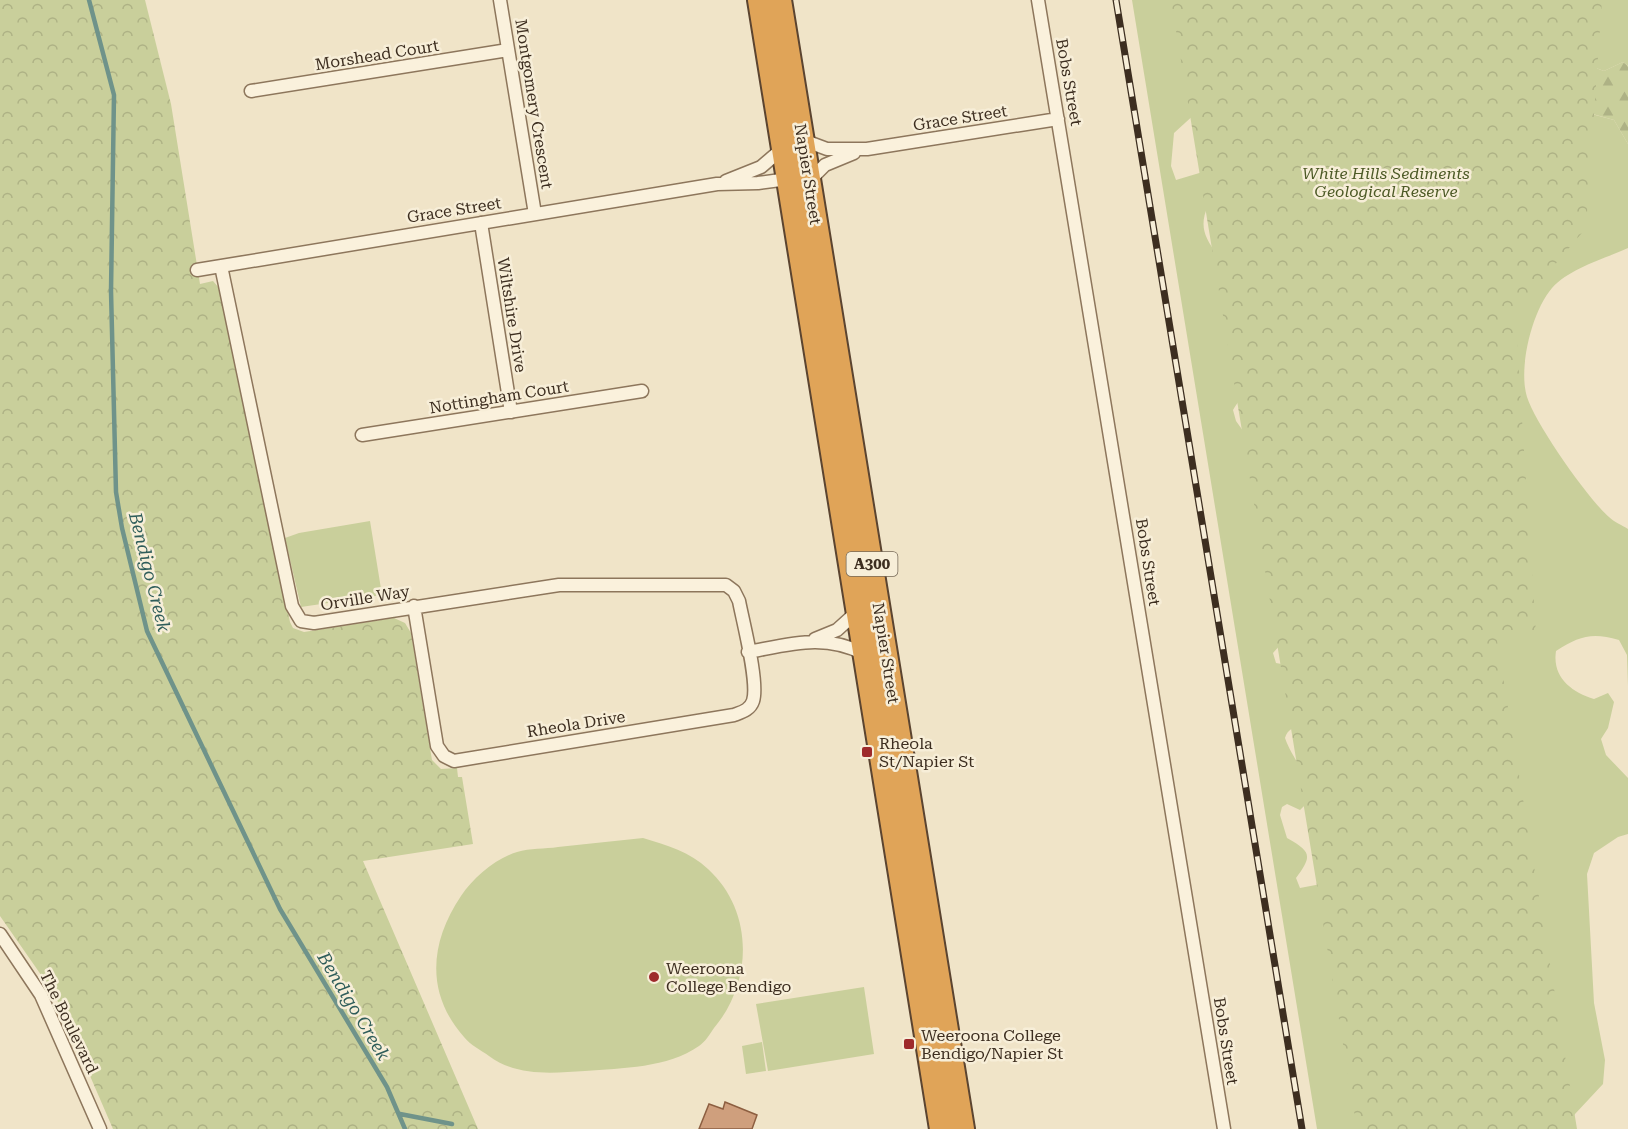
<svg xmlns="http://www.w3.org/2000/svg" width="1628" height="1129" viewBox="0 0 1628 1129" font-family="'Roboto Serif',serif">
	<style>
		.grass { fill: #c9cf9b; fill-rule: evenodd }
		.forest { fill: url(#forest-firs) }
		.park { fill: url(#park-crowns) }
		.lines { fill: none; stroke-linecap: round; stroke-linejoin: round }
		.stream { stroke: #6f938a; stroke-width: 4.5 }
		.building { fill: #cf9f7d; stroke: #8d5f41; stroke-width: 1.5 }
		.street-casing { stroke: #8d765c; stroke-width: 15 }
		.highway-casing { stroke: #5b4430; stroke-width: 26 }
		.street { stroke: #faf1dc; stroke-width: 12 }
		.highway { stroke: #e0a458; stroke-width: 22 }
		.rail-casing { stroke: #3d2e20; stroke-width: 7 }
		.rail { stroke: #f7eed8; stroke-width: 4.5; stroke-dasharray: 14; stroke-linecap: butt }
		.poi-dot { fill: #9e2a2b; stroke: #f7eed8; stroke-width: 2 }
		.labels { text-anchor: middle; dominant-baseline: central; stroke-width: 5; stroke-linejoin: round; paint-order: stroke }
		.shield { fill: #f7eed8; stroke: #756857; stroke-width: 1.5 }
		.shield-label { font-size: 15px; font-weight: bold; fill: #3d2e20 }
		.street-label { font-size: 16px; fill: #3d2e20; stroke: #f7eed8 }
		.park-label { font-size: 16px; font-style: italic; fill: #4d5a26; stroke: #f7eed8 }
		.poi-label { font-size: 16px; fill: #3d2e20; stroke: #f7eed8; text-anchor: start }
		.water-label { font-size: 18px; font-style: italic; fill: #2f5d5a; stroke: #f7eed8 }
	</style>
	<defs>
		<pattern id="forest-firs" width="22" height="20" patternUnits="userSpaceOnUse" patternTransform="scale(1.5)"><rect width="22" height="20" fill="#c9cf9b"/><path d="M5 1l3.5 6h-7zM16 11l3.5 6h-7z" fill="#aeb285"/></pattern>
		<pattern id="park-crowns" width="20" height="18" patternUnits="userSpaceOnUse" patternTransform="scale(1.5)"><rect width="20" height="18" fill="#c9cf9b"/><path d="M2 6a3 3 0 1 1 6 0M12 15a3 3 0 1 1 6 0" fill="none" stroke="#aeb285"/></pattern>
	</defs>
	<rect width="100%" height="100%" fill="#f0e4c8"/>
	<path class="grass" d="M1132 0H1249C1244 10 1234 17 1229 27 1218 47 1217 69 1219 92L1174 133 1171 166 1176 180 1206 171 1222 178C1195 227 1197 229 1232 274L1251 275 1286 259 1294 261 1307 269 1316 286 1348 326 1350 335 1367 351 1363 366 1300 403C1288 401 1286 394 1276 388 1257 377 1242 395 1233 410L1236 421 1246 435 1262 439 1300 440 1337 432 1353 438 1364 448 1393 458 1395 465 1390 472 1358 478 1314 477 1267 512 1274 530 1285 543 1284 561 1276 586 1282 617 1325 637 1342 649 1395 660 1421 652 1473 625 1492 604 1502 578 1497 545 1469 511 1472 499 1505 478 1519 446 1514 428 1502 419 1496 405 1495 382 1487 337 1490 312 1504 289V265L1497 249C1487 247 1474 243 1464 244 1430 250 1427 264 1391 245 1391 218 1379 218 1356 211L1338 220 1300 194 1306 186 1325 187 1344 180 1402 173H1430L1452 182H1508L1553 172 1561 161C1548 138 1525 121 1499 136L1497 151 1486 158C1468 150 1471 139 1458 129 1447 121 1429 110 1416 107 1410 106 1404 109 1398 107 1378 100 1363 85 1350 70L1353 47 1336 18 1322 9 1320 0H1628V66L1623 62 1604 71 1558 54 1553 58 1556 68 1543 74 1546 82 1563 83 1569 88 1568 97 1573 109 1614 120 1628 144V248C1604 259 1570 268 1552 288 1532 311 1518 368 1527 397 1535 423 1588 499 1609 517 1614 522 1622 525 1628 529V686L1627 655 1619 640C1592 632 1579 636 1556 651 1552 677 1571 692 1594 699L1608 693 1614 702 1608 728 1601 739 1606 755 1628 778V834L1618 837 1594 853 1587 874 1594 1003 1605 1060 1603 1084 1561 1129H1317ZM1281 644 1324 656 1345 672 1382 677C1396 695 1370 703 1373 719L1378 724 1400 723 1407 730 1409 754 1421 774 1422 810 1434 820 1451 819 1465 807 1468 787 1481 776H1500L1513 795 1512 817 1502 835 1498 869 1468 911 1442 910 1370 883 1321 884 1300 888 1296 878C1312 856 1312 852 1287 838L1280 815 1282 807 1287 804 1300 810 1306 804C1311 771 1294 764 1285 738 1287 729 1297 727 1300 719 1305 704 1302 695 1310 679L1303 668 1276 663 1273 653Z
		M370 521 382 595 301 607 285 538 299 533Z
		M643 838C667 845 690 852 708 869 754 911 753 982 714 1028 710 1034 705 1042 699 1046 668 1068 622 1068 585 1071 553 1073 517 1077 489 1056 481 1050 470 1045 464 1037 425 993 430 942 461 896 474 877 495 859 517 852 530 848 545 849 558 847 586 844 615 841 643 838Z
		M864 987 874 1054 768 1071 756 1004Z
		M762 1042 766 1071 746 1074 742 1046Z"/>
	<path class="forest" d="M1623 62 1628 66V144L1614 120 1582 111 1593 67 1604 71Z"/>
	<path class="park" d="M0 0H145L171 104 200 284 213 281 219 288 290 622 293 628 304 632 394 618 405 623 411 633 432 760 441 769 457 768 458 777H462L473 844 363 861 478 1129H113L55 995 0 916Z
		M1171 0H1602L1586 228 1515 312 1536 634 1497 640 1577 1129H1357Z"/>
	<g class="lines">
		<path class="stream" d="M89 0 114 95 111 291 116 492 122 528 147 631 280 909 387 1087 405 1129
			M400 1114 452 1124"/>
	</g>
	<path class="building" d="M725 1102 757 1115 752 1129H699L709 1104 723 1109Z"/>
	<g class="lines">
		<g class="street-casing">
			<path id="street" d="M500 0 535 214
				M1038 0 1224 1129
				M251 91 508 50
				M803 140 827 149H867L1058 119
				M726 181 761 167 782 149
				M809 181 825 165 854 153
				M481 223 511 412
				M221 266 292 606 301 621 314 623 559 585H726L734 591 739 601C743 622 759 683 753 701 750 710 742 712 734 715L454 761 444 756 437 746 414 606
				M197 270 717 184 758 183 788 179
				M362 435 642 391
				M815 639 837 630 858 611
				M748 652C791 644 824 633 865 654
				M0 934 41 995 100 1129"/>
		</g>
		<g class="highway-casing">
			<path id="highway" d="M759 0 941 1129
				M780 0 963 1129"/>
		</g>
		<use href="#street" class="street"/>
		<use href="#highway" class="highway"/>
		<g class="rail-casing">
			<path id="rail" d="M1116 0 1302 1129"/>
		</g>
		<use href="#rail" class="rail"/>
	</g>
	<g class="poi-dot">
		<rect x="861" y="746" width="12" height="12" rx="3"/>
		<circle cx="654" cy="977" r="6"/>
		<rect x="903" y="1038" width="12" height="12" rx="3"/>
	</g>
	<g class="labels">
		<rect class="shield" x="846.5" y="552" width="51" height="24" rx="4.5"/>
		<g class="shield-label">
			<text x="872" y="564">A300</text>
		</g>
		<g class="street-label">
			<text transform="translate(377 55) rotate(-9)">Morshead Court</text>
			<text transform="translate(1069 82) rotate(80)">Bobs Street</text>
			<text transform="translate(534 104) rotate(81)">Montgomery Crescent</text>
			<text transform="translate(960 118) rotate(-9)">Grace Street</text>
			<text transform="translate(808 174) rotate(81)">Napier Street</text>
			<text transform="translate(454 210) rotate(-9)">Grace Street</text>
			<text transform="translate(512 315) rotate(81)">Wiltshire Drive</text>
			<text transform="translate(499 397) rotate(-9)">Nottingham Court</text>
			<text transform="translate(1148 562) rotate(81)">Bobs Street</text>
			<text transform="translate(365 598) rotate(-9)">Orville Way</text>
			<text transform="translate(886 653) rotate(81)">Napier Street</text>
			<text transform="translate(576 724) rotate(-9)">Rheola Drive</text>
			<text transform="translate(69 1022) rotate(64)">The Boulevard</text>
			<text transform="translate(1226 1041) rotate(81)">Bobs Street</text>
		</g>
		<g class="park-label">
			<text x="1386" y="173">White Hills Sediments<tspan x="1386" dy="18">Geological Reserve</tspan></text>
		</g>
		<g class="poi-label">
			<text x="879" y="743">Rheola<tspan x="879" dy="18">St/Napier St</tspan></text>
			<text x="666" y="968">Weeroona<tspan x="666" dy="18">College Bendigo</tspan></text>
			<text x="921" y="1035">Weeroona College<tspan x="921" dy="18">Bendigo/Napier St</tspan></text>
		</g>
		<g class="water-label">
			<text transform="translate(150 572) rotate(76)">Bendigo Creek</text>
			<text transform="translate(354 1006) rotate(59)">Bendigo Creek</text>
		</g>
	</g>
</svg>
